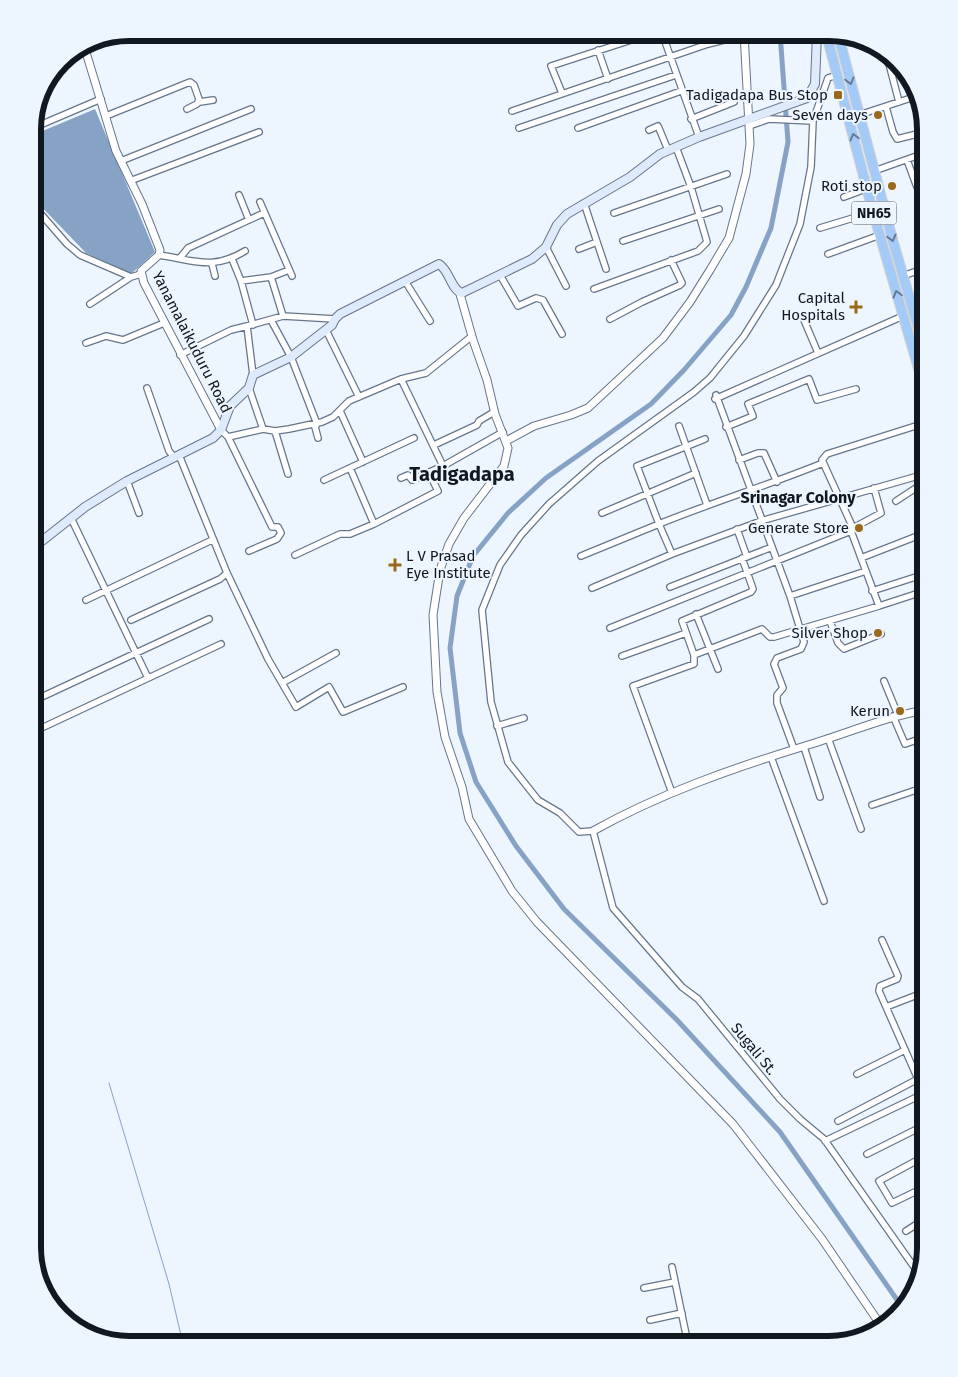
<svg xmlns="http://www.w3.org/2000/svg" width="958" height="1377" viewBox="0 0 958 1377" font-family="'Fira Sans',sans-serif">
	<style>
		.water { fill: #86a3c6 }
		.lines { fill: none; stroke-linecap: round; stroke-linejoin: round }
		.stream { stroke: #86a3c6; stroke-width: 1 }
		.canal { stroke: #86a3c6; stroke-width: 5 }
		.minor-casing { stroke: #66768a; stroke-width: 8 }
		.tertiary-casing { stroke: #66768a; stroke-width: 9 }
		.secondary-casing { stroke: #66768a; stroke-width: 10 }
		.trunk-casing { stroke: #d0d1d2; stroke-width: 11 }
		.minor { stroke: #fff; stroke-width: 5.5 }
		.tertiary { stroke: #fff; stroke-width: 7 }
		.secondary { stroke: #ddebfc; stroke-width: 8 }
		.trunk { stroke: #a4caf8; stroke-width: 9 }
		.oneway { stroke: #627a97 }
		.poi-dot { fill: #9a691c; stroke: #edf5fe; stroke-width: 2 }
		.labels { text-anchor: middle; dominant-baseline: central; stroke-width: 4; stroke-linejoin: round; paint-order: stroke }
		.shield { fill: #edf5fe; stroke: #545a63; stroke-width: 1 }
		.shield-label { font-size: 14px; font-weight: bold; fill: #121820 }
		.poi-label { font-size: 15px; fill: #121820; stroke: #edf5fe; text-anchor: end }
		.street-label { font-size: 15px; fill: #121820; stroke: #edf5fe }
		.neighbourhood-label { font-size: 16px; font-weight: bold; fill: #121820; stroke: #edf5fe }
		.district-label { font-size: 20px; font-weight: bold; fill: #121820; stroke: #edf5fe }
		.rim { fill: none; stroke: #121820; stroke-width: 6 }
	</style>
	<rect width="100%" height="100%" fill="#edf5fe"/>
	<path class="water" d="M95 109 155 252 131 274 86 253 33 198V135Z"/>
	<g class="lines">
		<path class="stream" d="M109 1083 169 1284 183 1344"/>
		<path class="canal" d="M780 33 788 142 771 228 746 287 731 315 684 370 651 404 546 478 508 513 473 556 457 596 450 648 460 733 476 782 516 846 564 909 677 1020 780 1132 902 1307"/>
		<g class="minor-casing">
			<path id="minor" d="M662 33 699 137
				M598 50 608 79
				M888 60 899 102
				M837 75 828 78 813 121 811 167 800 224 776 285 744 336 710 378 694 392 598 461 549 504 521 535 500 565 482 610 491 702 508 762 538 800 560 813 579 832 593 831 613 908 682 987 698 999 780 1099 800 1119 824 1139 919 1274
				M562 93 551 66 653 33
				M886 107 893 132 897 139 925 132
				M187 109 197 104 199 100
				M512 111 708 44 744 35
				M859 115 917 96
				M106 116 190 82 194 85 200 102 213 100
				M691 119 734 102
				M749 126 769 119 813 121
				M33 128 101 99
				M519 128 676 75
				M578 128 681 91
				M649 130 658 126 668 150
				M921 134 925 147
				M907 160 917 187 925 192
				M121 161 251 109
				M874 171 925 153
				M130 181 259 132
				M239 195 249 220
				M844 197 868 188
				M260 202 292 276
				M584 203 606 269
				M33 205 67 244 80 255 131 277 141 274
				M614 213 727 174
				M820 228 873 212
				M623 241 719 209
				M546 247 566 286
				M579 249 597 242
				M828 254 880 235
				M159 255C194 260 212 271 245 251
				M180 258 188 248 264 213
				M232 259 241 281 253 325
				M212 264 215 276
				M500 275 518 306 536 298 543 300 562 334
				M903 276 925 268
				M271 277 283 316
				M241 281 271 277 289 270
				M405 281 430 321
				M594 289 698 251 707 242 691 187 676 147
				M90 304 131 277
				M610 319 642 302 680 285 682 283 671 260
				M271 320 291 357 317 424 315 427 318 438
				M804 320 818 353
				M326 330 359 397
				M86 343 106 336 123 340 164 323
				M180 355 231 330 247 326
				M253 375 247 326 283 316 335 319
				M401 379 443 466
				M147 388 169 451 174 457
				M249 388 263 429
				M716 395 790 596 804 642 801 649 777 658 774 664 783 688 777 695V703L794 749
				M715 399 903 316
				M340 411 363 462
				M679 426 707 505
				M726 427 753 416 748 404 809 379 817 400 856 389
				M221 430 228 437 272 527H278L281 533 277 539 249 551
				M275 431 288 474
				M228 437 263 429 275 431 289 429 322 422 333 417 349 401 401 379 426 373 472 336
				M434 445 477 425 479 421 494 412
				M739 460 758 453H764L777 482
				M350 468 374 524
				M401 478 408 475 412 480 443 466 503 432
				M324 480 414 438
				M127 481 139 513
				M896 501 925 482
				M602 513 696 473
				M71 518 148 678
				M853 528 881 513 874 488
				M737 529 747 557
				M672 554 659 524C713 502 769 485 823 463
				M295 555 340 534H350L374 524 438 491 429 473
				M581 556 659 524 637 466 705 439
				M861 558 925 533
				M227 573 268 659 296 707 329 687 343 712 403 687
				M670 587 772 547
				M592 588 672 554 761 521 925 474
				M872 591 925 574
				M925 591 879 606 851 531 853 528 822 460 827 454 925 423
				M790 596 866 571
				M86 600 212 540
				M696 614 718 669
				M131 620 220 579 227 573 179 455
				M830 621 838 643 844 649 881 634
				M610 628 851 531
				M922 631 925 630
				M694 655 762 629 770 637H774L879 606
				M622 656 686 633
				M884 681 898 715
				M282 683 336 653
				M33 701 209 619
				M893 716 905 744 925 737
				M497 726 524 718
				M33 732 221 644
				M828 738 861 829
				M918 740 925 759
				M804 747 820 797
				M771 757 824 901
				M672 793 633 686 694 664V655L682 621 751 592 753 589 742 558
				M872 805 925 787
				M882 940 898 976 897 979 880 986 879 991 925 1095
				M886 1007 925 992
				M857 1074 905 1050
				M838 1121 918 1079
				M825 1141 925 1093
				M867 1154 925 1125
				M925 1187 892 1203 879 1181 925 1156
				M906 1231 925 1219
				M672 1267 688 1344
				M644 1288 675 1282
				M650 1320 682 1313"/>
		</g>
		<g class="tertiary-casing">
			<path id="tertiary" d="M85 49 116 151 142 204 160 250 159 255 141 271 144 283 221 430
				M460 294 473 340 487 380 495 414 508 448 504 466 464 518 449 544 440 570 433 615 437 692 445 737 462 787 469 819 512 891 537 922 733 1124 822 1239 882 1327
				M506 441 534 426 571 415 588 408 663 338 690 302 710 270 729 238 746 174 750 144 744 33
				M593 831C659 794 733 768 805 746 846 734 884 717 925 710"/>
		</g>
		<g class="secondary-casing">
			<path id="secondary" d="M33 548 85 507 127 481 213 438 221 430 230 406 249 388 253 375 291 357 332 325 335 319 340 314 439 264C450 271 451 290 462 293L532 259 546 247 557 225 567 214 630 177 660 154 699 137 807 98 815 84 817 33"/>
		</g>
		<g class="trunk-casing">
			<path id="trunk" d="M826 33 873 212 925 391
				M838 34 893 241 925 351"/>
		</g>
		<use href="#minor" class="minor"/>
		<use href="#tertiary" class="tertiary"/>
		<use href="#secondary" class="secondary"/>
		<use href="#trunk" class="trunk"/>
	</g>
	<defs><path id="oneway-chevron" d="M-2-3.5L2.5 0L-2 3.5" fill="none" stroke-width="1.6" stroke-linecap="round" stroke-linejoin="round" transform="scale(1.25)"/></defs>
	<g class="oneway">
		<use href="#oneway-chevron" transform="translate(850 81) rotate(75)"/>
		<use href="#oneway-chevron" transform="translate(854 137) rotate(-105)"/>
		<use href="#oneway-chevron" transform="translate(892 238) rotate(75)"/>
		<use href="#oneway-chevron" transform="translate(897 294) rotate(-106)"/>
	</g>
	<g class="poi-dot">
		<rect x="833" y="90" width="10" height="10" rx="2.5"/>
		<circle cx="878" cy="115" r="5"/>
		<circle cx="892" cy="186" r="5"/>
		<path d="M853.5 299.5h5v5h5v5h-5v5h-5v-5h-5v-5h5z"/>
		<circle cx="859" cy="528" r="5"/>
		<path d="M392.5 557.5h5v5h5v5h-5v5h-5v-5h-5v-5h5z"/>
		<circle cx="878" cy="633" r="5"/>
		<circle cx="900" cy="711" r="5"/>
	</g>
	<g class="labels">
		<rect class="shield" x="851.5" y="201.5" width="45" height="23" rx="4"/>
		<g class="shield-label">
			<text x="874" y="213">NH65</text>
		</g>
		<g class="poi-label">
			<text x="828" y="95">Tadigadapa Bus Stop</text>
			<text x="868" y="115">Seven days</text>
			<text x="882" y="186">Roti stop</text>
			<text x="845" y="298">Capital<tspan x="845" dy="17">Hospitals</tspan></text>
			<text x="849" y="528">Generate Store</text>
			<text x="406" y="556" text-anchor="start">L V Prasad<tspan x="406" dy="17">Eye Institute</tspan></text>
			<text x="868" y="633">Silver Shop</text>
			<text x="890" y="711">Kerun</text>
		</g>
		<g class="street-label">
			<text transform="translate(192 342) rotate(63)">Yanamalaikuduru Road</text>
			<text transform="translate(754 1049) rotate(50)">Sugali St.</text>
		</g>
		<g class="neighbourhood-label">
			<text x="798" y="497">Srinagar Colony</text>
		</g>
		<g class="district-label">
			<text x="462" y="474">Tadigadapa</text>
		</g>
	</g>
	<path d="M0 0H958V1377H0ZM129 41H829A88 88 0 0 1 917 129V1248A88 88 0 0 1 829 1336H129A88 88 0 0 1 41 1248V129A88 88 0 0 1 129 41Z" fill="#edf5fe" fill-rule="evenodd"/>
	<path class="rim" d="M129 41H829A88 88 0 0 1 917 129V1248A88 88 0 0 1 829 1336H129A88 88 0 0 1 41 1248V129A88 88 0 0 1 129 41Z"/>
</svg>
